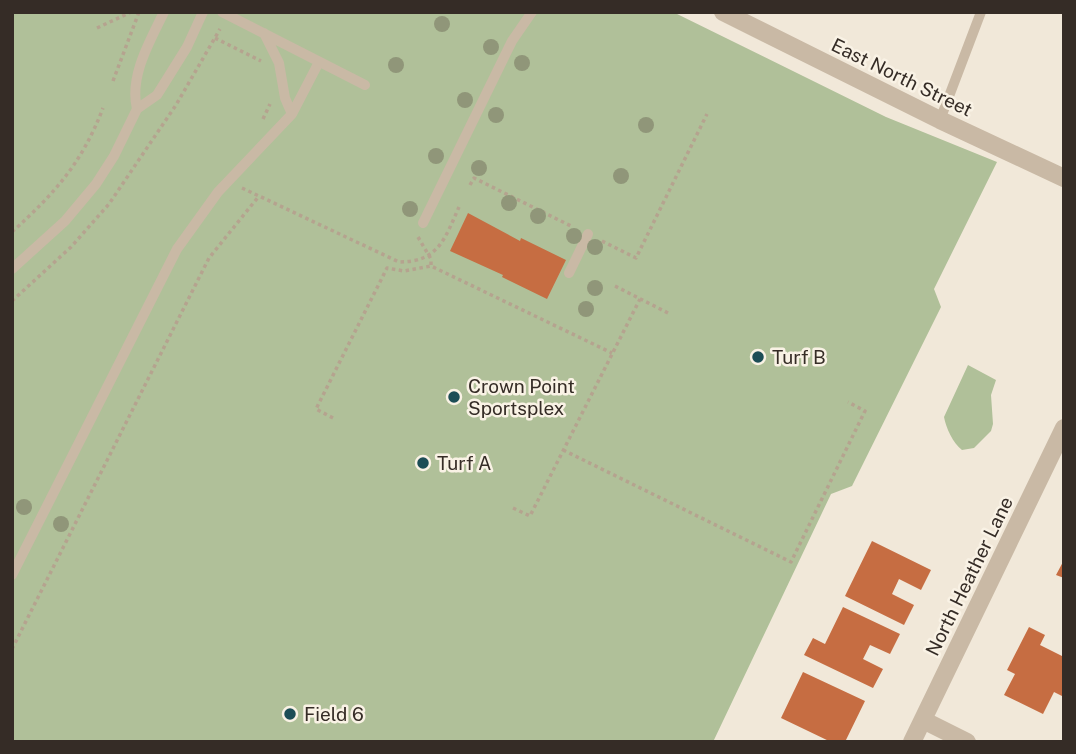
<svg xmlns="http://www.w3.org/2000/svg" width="1076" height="754" viewBox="0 0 1076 754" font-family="'Public Sans',sans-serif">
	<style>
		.green { fill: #b0c099 }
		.building { fill: #c66d42 }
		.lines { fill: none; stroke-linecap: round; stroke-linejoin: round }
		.path { stroke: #b5a38f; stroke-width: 3.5; stroke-dasharray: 3.5 3.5; stroke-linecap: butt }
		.service { stroke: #c9b9a5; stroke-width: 10 }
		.minor { stroke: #c9b9a5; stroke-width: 18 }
		.tertiary { stroke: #c9b9a5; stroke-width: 18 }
		.tree { fill: #909679 }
		.poi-dot { fill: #1c4d56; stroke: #f9f2e5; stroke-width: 2.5 }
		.labels { text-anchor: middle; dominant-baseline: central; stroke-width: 5; stroke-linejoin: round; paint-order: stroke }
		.street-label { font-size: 19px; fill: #352c26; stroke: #f9f2e5 }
		.poi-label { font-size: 19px; fill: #352c26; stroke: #f9f2e5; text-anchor: start }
	</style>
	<rect width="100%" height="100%" fill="#f1e8d9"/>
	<path class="green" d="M12 12H673L886 117 997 162 934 289 941 307 852 486 831 494 713 742H12Z
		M968 365 996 380 991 395 993 424 991 431 974 448 962 450C953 443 946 428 944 417Z"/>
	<path class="building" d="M468 213 520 241 521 238 566 260 547 299 502 277 503 275 450 251Z
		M872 541 931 570 921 590 899 579 892 594 914 605 904 625 845 596Z
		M1064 560V578L1056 575Z
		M843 607 900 634 890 654 870 645 863 659 883 669 873 688 804 655 813 638 825 644Z
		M1029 627 1045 635 1040 645 1062 656 1064 652V692L1062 696 1054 692 1043 714 1004 695 1015 674 1007 670Z
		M803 672 865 701 845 742H831L781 718Z"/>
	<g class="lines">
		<path class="path" d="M97 28 131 12
			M215 38 261 61
			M113 81 139 12
			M263 119 270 104
			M470 185 474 178 573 227
			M242 188 399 262C439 262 445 238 459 207
			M12 232C55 193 82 163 103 108
			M418 237 431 259V266
			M602 241 636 258 707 114
			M615 286 668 313
			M12 301 71 247 109 204 176 105 220 29
			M333 418 316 409 387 268 404 271 431 266 612 353
			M563 450 791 562 865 411 848 402
			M513 508 530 516 640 299
			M12 649 209 258 259 196"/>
		<path class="service" d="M222 12 365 85
			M264 33 279 63 285 98 292 114
			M137 109C129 76 150 41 164 12
			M940 120 981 12
			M423 223 512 41 532 12
			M12 269 65 221 96 184 114 156 137 109 157 95 187 47 203 12
			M569 273 588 234
			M12 575 177 249 218 192 292 114 319 62"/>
		<path class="minor" d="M923 720 967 742
			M912 742 1064 428"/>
		<path class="tertiary" d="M723 12 940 120 1064 178"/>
	</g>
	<g class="tree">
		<circle cx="442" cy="24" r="8"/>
		<circle cx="491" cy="47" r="8"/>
		<circle cx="522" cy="63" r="8"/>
		<circle cx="396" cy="65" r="8"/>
		<circle cx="465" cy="100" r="8"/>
		<circle cx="496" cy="115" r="8"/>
		<circle cx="646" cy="125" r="8"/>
		<circle cx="436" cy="156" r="8"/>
		<circle cx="479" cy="168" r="8"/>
		<circle cx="621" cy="176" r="8"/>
		<circle cx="509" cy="203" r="8"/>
		<circle cx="410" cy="209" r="8"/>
		<circle cx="538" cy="216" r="8"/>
		<circle cx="574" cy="236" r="8"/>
		<circle cx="595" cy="247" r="8"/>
		<circle cx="595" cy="288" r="8"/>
		<circle cx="586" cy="309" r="8"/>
		<circle cx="24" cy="507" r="8"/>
		<circle cx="61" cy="524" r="8"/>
	</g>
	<g class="poi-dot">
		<circle cx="758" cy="357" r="7"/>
		<circle cx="454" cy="397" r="7"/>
		<circle cx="423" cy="463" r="7"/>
		<circle cx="290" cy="714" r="7"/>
	</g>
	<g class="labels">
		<g class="street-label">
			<text transform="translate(902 77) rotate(26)">East North Street</text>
			<text transform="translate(969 576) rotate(-64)">North Heather Lane</text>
		</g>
		<g class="poi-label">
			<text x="772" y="357">Turf B</text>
			<text x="468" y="386">Crown Point<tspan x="468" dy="22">Sportsplex</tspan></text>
			<text x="437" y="463">Turf A</text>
			<text x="304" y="714">Field 6</text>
		</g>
	</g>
	<rect width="1076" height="754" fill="none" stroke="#352c26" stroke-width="28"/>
</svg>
